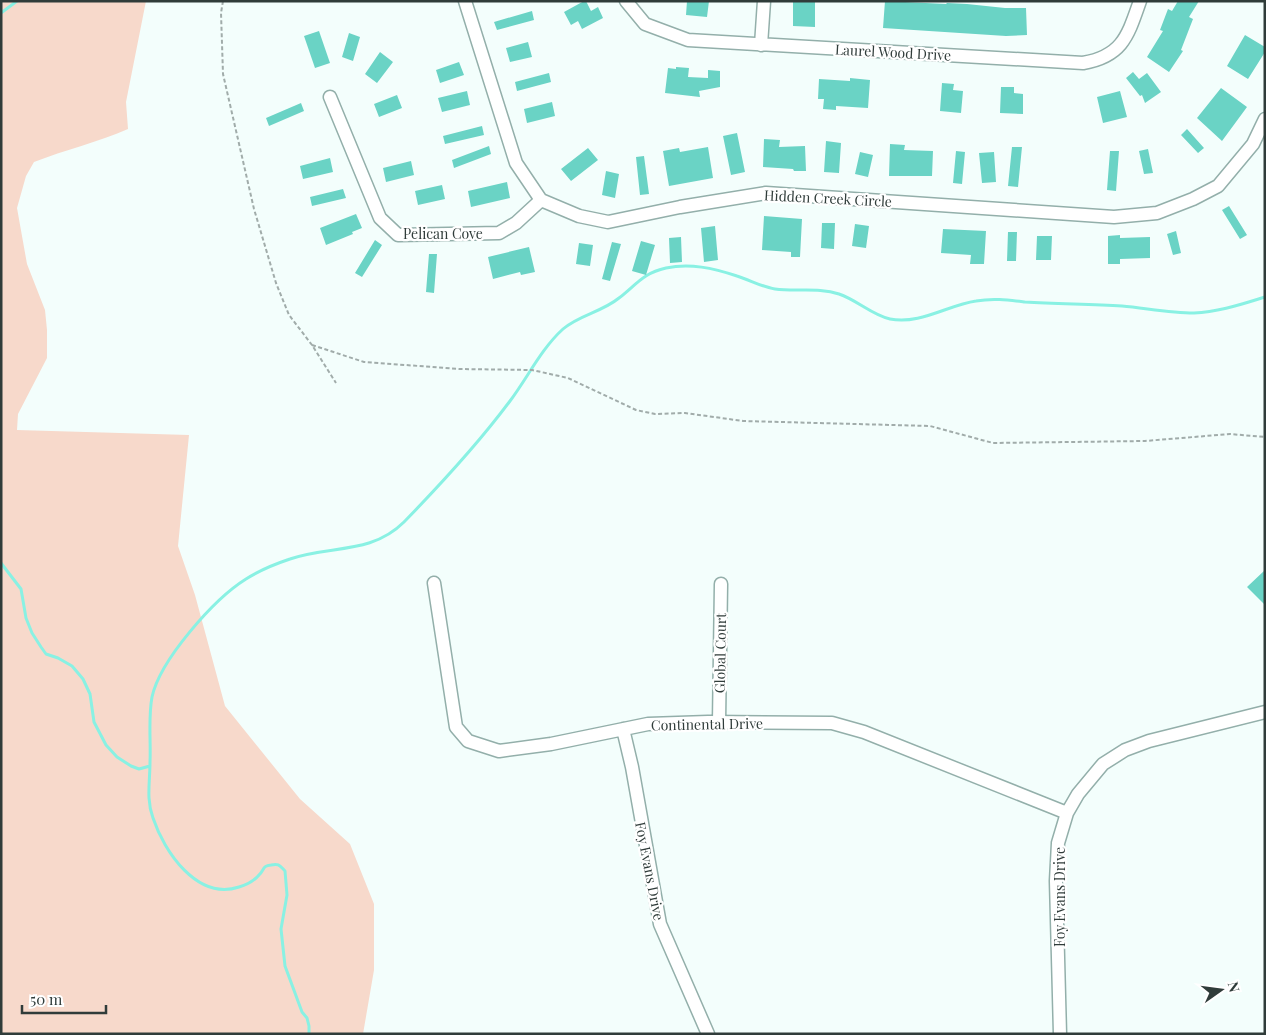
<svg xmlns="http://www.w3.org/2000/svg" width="1266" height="1035" viewBox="0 0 1266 1035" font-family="'Playfair Display',serif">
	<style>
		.green { fill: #f7d9cb }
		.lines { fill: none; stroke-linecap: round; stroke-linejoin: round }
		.stream { stroke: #89f1e3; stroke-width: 3 }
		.building { fill: #6ad3c5 }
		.minor-casing { stroke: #93afaa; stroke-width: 15 }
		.path { stroke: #a1acaa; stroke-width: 2; stroke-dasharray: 4 2.5; stroke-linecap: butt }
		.minor { stroke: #fff; stroke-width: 12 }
		.labels { text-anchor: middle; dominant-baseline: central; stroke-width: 4.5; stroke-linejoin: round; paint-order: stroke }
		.street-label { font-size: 14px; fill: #303c3a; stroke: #fff }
	</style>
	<rect width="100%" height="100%" fill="#f3fefc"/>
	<path class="green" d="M1 1H146L126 102 128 129C98 142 65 150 34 162L26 176 17 208 27 264 45 310 47 330V358L18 414 17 430 189 435 178 546 195 595 225 706 300 799 350 844 374 904V970L363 1034H1Z"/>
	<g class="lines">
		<path class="stream" d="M1 13 17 1
			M1 563 21 589 26 618 32 633 41 647 46 654 58 658 72 666 83 679 90 694 94 722 106 745 117 757 131 766 139 769 150 766
			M309 1034V1026L307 1018 302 1012 285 966 281 929 287 895 285 871C280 866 279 863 271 865 262 866 265 869 259 875 254 881 246 885 239 887 197 901 164 851 153 818 146 799 150 782 150 762 151 741 148 718 152 697 160 660 214 599 246 579 260 570 275 564 290 559 329 545 371 555 404 522 441 484 478 444 510 401 528 377 541 349 563 329 579 315 602 312 619 298 636 285 643 273 666 268 690 263 713 268 737 276 750 280 762 287 775 289 796 292 819 287 839 294 857 300 872 315 890 319 920 325 948 305 976 301 993 298 1008 300 1025 302 1057 304 1089 304 1122 306 1145 308 1170 313 1194 313 1219 312 1242 304 1265 297"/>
	</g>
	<path class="building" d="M584 1H586L591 11 598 7 603 18 582 29 578 21 571 25 564 12Z
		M687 1H709L707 17 686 15Z
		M885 1 946 4 947 3 967 4 1005 8H1026L1027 35 1006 36 883 28Z
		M1178 1H1199L1189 17 1193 19 1181 50 1183 51 1169 72 1147 57 1163 31 1160 30 1168 9 1172 11Z
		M793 2H815V27L793 26Z
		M532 11 534 20 497 30 494 22Z
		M319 31 330 63 315 68 304 36Z
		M349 33 360 37 353 61 342 57Z
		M1245 35 1265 47V52L1248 79 1227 66Z
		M528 42 532 57 510 62 506 48Z
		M380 52 393 62 377 83 365 74Z
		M459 62 464 75 440 83 436 70Z
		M676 67 689 68 688 77 708 78V70L720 71V87L699 91 700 97 665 93 668 68 676 69Z
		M1133 72 1139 79 1147 73 1161 92 1145 103 1142 95 1140 96 1126 78Z
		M549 73 551 82 517 91 515 82Z
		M850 78 870 80 868 108 836 106V110L823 109 824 99H818L819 79 850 81Z
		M942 83 954 84 953 90 963 91 961 113 940 111Z
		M1001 87H1014V93L1023 94V114L1000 113Z
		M1221 88 1247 107 1222 141 1197 118Z
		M467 91 470 105 442 112 438 98Z
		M1120 91 1127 117 1103 123 1097 97Z
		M397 95 402 108 379 117 374 104Z
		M552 102 555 116 527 123 524 109Z
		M301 103 304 111 269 126 266 118Z
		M482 126 484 135 445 144 443 136Z
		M1187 129 1204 148 1198 153 1181 135Z
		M737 133 745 172 731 175 723 136Z
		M764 139 780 140 779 147 805 146 806 171H794L793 169 763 167Z
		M826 141 841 143 839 173 824 172Z
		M890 144 905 145 904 150 933 151 932 176H889Z
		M489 146 491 154 454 168 452 160Z
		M708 147 713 178 669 186 663 151 679 148 680 152Z
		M1012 147H1022L1018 187 1008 186Z
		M588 148 598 160 571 181 561 169Z
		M1148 149 1153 173 1144 174 1139 151Z
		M956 151 965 152 962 184 953 183Z
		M1110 151H1119L1116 191 1107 190Z
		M860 152 873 155 868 177 855 174Z
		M994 152 996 182 982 183 979 153Z
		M644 156 649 194 640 195 636 157Z
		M330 158 333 172 303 179 300 166Z
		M411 161 414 175 386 182 383 168Z
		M606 171 619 174 615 198 602 195Z
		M507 182 510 198 471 207 468 191Z
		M442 185 445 199 418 205 415 191Z
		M343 189 346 198 312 206 310 197Z
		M1229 206 1247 235 1240 239 1222 210Z
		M356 214 362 228 352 232 353 234 326 245 320 228Z
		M764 216 802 219 800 257H791V252L762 250Z
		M822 223H835L834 249 821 248Z
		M855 224 869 226 866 248 852 246Z
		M715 226 718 260 704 262 701 228Z
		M943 229 986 231 984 264H970L971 255 941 253Z
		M1176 231 1181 253 1173 255 1167 234Z
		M1008 232H1017L1016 261H1007Z
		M1120 235V238L1150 237V258L1120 259V264H1108V236Z
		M1037 236H1052L1051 260H1036Z
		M681 237 682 262 670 263 669 238Z
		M375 240 382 245 362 277 355 273Z
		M641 241 655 245 646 275 632 271Z
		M612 242 621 244 610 281 602 279Z
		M579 243 593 245 590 266 576 264Z
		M529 247 535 272 521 275 520 272 493 279 488 257Z
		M429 254H437L434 293 426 292Z
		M1265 570V605L1247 587Z"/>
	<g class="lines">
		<g class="minor-casing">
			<path id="minor" d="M465 1 516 163 541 200 579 216 608 222 680 207 766 193 1114 217 1157 213 1193 199 1218 186 1253 144 1265 119
				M626 1 645 24 688 40 1083 63C1123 56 1128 35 1140 1
				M761 45 764 1
				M330 97 380 218 398 235 499 233 516 223 541 200
				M434 583 456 727 468 741 499 751 551 744 648 724 708 722 832 723 864 732 1067 813
				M719 722 721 584
				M623 729 632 767 660 924 708 1034
				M1060 1034 1056 881 1058 843 1067 813 1078 794 1103 764 1125 750 1149 741 1265 712"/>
		</g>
		<path class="path" d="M223 1 221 13 223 74 254 209 276 283 289 315 312 345 336 383
			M312 345 364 362 460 369 532 370 568 378 636 410 655 414 685 413 743 421 930 426 993 443 1145 441 1230 434 1265 437"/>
		<use href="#minor" class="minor"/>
	</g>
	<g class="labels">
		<g class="street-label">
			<text transform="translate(893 52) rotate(3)">Laurel Wood Drive</text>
			<text transform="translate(828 198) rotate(3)">Hidden Creek Circle</text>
			<text x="443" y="233">Pelican Cove</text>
			<text transform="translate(720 653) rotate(-89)">Global Court</text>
			<text transform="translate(707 724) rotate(-1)">Continental Drive</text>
			<text transform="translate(650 871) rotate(79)">Foy Evans Drive</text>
			<text transform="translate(1059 897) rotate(-90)">Foy Evans Drive</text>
		</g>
	</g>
	<rect width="1266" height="1035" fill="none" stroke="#303c3a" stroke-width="5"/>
	<g transform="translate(1221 990) rotate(76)" stroke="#ffffff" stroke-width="4" paint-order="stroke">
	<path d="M0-4L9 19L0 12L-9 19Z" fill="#303c3a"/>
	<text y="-8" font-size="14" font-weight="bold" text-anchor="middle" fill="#303c3a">N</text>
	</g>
	<path d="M22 1005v8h84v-8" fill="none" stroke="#303c3a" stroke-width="2.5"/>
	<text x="30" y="1005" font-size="15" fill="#303c3a" stroke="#ffffff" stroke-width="4" paint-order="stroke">50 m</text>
</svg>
